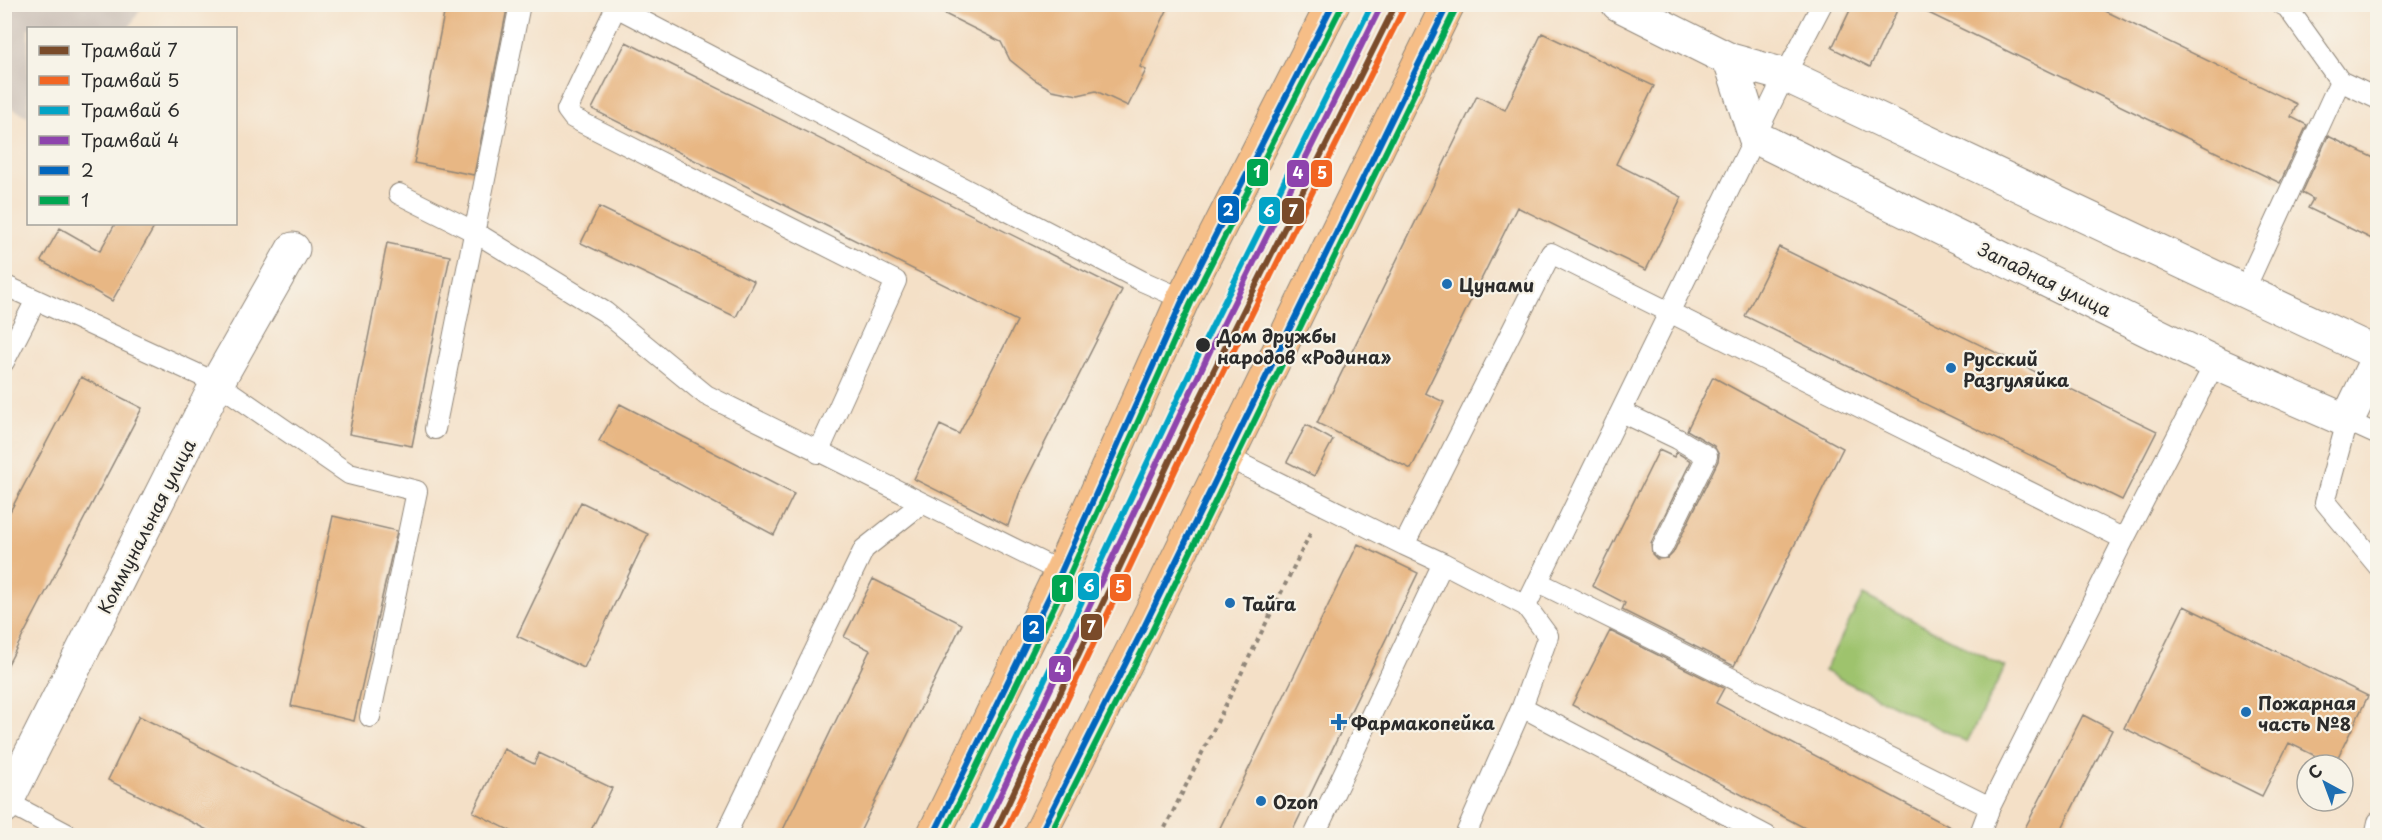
<svg xmlns="http://www.w3.org/2000/svg" width="2382" height="840" viewBox="0 0 2382 840" font-family="'Playpen Sans',sans-serif">
	<style>
		.industrial { fill: #cdc2b9 }
		.green { fill: #9ec36d; stroke: #64774c; stroke-width: 1.5 }
		.building { fill: #e8b784 }
		.lines { fill: none; stroke-linecap: round; stroke-linejoin: round }
		.lane-casing { stroke: #908679; stroke-width: 22 }
		.street-casing { stroke: #908679; stroke-width: 35 }
		.highway-casing { stroke: #908679; stroke-width: 35 }
		.path { stroke: #908679; stroke-width: 4; stroke-dasharray: 4.5 4.5; stroke-linecap: butt }
		.lane { stroke: #fff; stroke-width: 20 }
		.street { stroke: #fff; stroke-width: 33 }
		.highway { stroke: #f6be87; stroke-width: 33 }
		.bus-1-casing { stroke: #f7f3e8; stroke-width: 10 }
		.bus-2-casing { stroke: #f7f3e8; stroke-width: 10 }
		.bus-1 { stroke: #0065bd; stroke-width: 6 }
		.bus-2 { stroke: #00a651; stroke-width: 6 }
		.tram-1-casing { stroke: #f7f3e8; stroke-width: 10 }
		.tram-2-casing { stroke: #f7f3e8; stroke-width: 10 }
		.tram-3-casing { stroke: #f7f3e8; stroke-width: 10 }
		.tram-4-casing { stroke: #f7f3e8; stroke-width: 10 }
		.tram-1 { stroke: #7a4b2a; stroke-width: 6 }
		.tram-2 { stroke: #f26522; stroke-width: 6 }
		.tram-3 { stroke: #02a3c6; stroke-width: 6 }
		.tram-4 { stroke: #8e44ad; stroke-width: 6 }
		.poi-dot { fill: #1f6fb2; stroke: #f7f3e8; stroke-width: 2 }
		.stop-dot { fill: #2b2b2b; stroke: #f7f3e8; stroke-width: 2 }
		.labels { text-anchor: middle; dominant-baseline: central; stroke-width: 4.5; stroke-linejoin: round; paint-order: stroke }
		.street-label { font-size: 18px; fill: #2b2b2b; stroke: #f7f3e8 }
		.poi-label { font-size: 18px; font-weight: bold; fill: #2b2b2b; stroke: #f7f3e8; text-anchor: start }
		.stop-label { font-size: 18px; font-weight: bold; fill: #2b2b2b; stroke: #f7f3e8; text-anchor: start }
		.line-badge { stroke: #f7f3e8; stroke-width: 2 }
		.badge-label { font-size: 16px; text-anchor: middle; font-weight: bold; fill: #fff }
	</style>
	<rect width="100%" height="100%" fill="#f7f3e8"/>
	<filter id="ink" filterUnits="userSpaceOnUse"><feTurbulence type="fractalNoise" baseFrequency=".0167" numOctaves="2"/><feDisplacementMap in="SourceGraphic" scale="12" xChannelSelector="R" yChannelSelector="G"/><feConvolveMatrix kernelMatrix="1 2 1 2 8 2 1 2 1" color-interpolation-filters="sRGB"/></filter>
	<filter id="wash" filterUnits="userSpaceOnUse"><feTurbulence type="fractalNoise" baseFrequency=".008" numOctaves="4" result="noise"/><feDisplacementMap in="SourceGraphic" scale="24" xChannelSelector="R" yChannelSelector="G"/><feGaussianBlur stdDeviation="1.35" result="paint"/><feColorMatrix in="noise" values="0 0 0 0 0 0 0 0 0 0 0 0 0 0 0 0 0 1.4 0 .05"/><feComposite in="paint" operator="in"/></filter>
	<g filter="url(#wash)">
		<rect width="100%" height="100%" fill="#f4e0c7"/>
		<path class="industrial" d="M5 4H143V5L129 28H28V117L5 104Z"/>
		<path class="green" d="M1863 595 2005 667 1967 742 1824 671Z"/>
		<g id="blocks">
			<path class="building" d="M446 4H508L474 175 414 163Z
				M925 4H1170L1140 67 1146 70 1128 106 1096 91 1078 95 1052 90 1035 80 1010 60 1001 42Z
				M1853 4H1900L1870 67 1832 48Z
				M1910 4H2091L2297 104 2291 117 2307 125 2280 183Z
				M1542 33 1654 86 1616 164 1682 197 1646 270 1517 207 1425 393 1444 402 1411 469 1317 423 1477 96 1505 110Z
				M626 42 1122 290 1019 494 1008 526 914 479 940 425 959 434 1017 321 592 109Z
				M2328 136 2378 160V242L2308 208 2313 199 2302 193Z
				M599 207 754 281 736 317 581 243Z
				M115 224H156L112 301 41 261 60 228 100 251Z
				M387 243 450 256 412 446 349 434Z
				M1779 247 2157 431 2122 500 1745 316Z
				M81 377 142 408 4 672V523Z
				M1713 377 1843 448 1734 666 1622 610 1625 603 1592 586 1659 450 1674 457 1676 452 1691 461 1651 543 1652 554 1657 559 1668 558 1673 553 1718 461 1719 455 1714 446 1687 430Z
				M620 404 794 494 774 535 599 441Z
				M1306 425 1333 440 1314 476 1287 462Z
				M581 502 648 534 584 668 517 636Z
				M333 516 397 531 354 721 291 706Z
				M1358 544 1418 573 1290 836H1216Z
				M873 579 962 624 858 836H780L870 650 844 637Z
				M2184 606 2368 696 2334 765 2289 743 2262 796 2124 728Z
				M1610 631 1724 688 1716 703 1967 836H1820L1572 705Z
				M2083 715 2112 730 2058 836H2021Z
				M139 716 378 836H219L108 780Z
				M504 749 534 764 539 753 612 788 588 836H521L473 812Z"/>
		</g>
	</g>
	<g filter="url(#ink)">
		<use href="#blocks" fill-opacity="0" stroke="#908679" stroke-width="1.5"/>
		<g class="lines">
			<g class="lane-casing">
				<path id="lane" d="M2340 81 2378 99
					M399 194 473 231 605 312 706 395 1061 572
					M4 285 217 383 349 474 417 491 370 717
					M2244 291 2340 81 2287 7 2281 4
					M4 362 36 300
					M1622 412 1678 439 1707 456 1662 548
					M435 429 520 4
					M2378 435 2347 421 2325 502 2378 566
					M818 453 896 281 573 118 567 110 616 7 1142 281 1183 299
					M1227 457 1404 545
					M1443 563 1404 545 1551 253 2124 539
					M1538 582 1990 807
					M1522 707 1767 836
					M7 802 71 836
					M725 836 864 549 921 504
					M1314 836 1443 563 1526 606 1785 75 1822 4
					M1465 836 1522 707 1548 636 1526 606
					M1979 836 1990 807 2124 539 2215 363
					M2375 836 2378 822"/>
			</g>
			<g class="street-casing">
				<path id="street" d="M1618 4 1730 60 1785 75 2378 354
					M1730 60 1755 137 2215 363 2347 421 2378 357
					M4 807 217 383 293 249"/>
			</g>
			<g class="highway-casing">
				<path id="highway" d="M933 836 1061 572 1183 299 1333 4
					M1039 836 1142 631 1448 4"/>
			</g>
			<path class="path" d="M1161 836 1312 530"/>
			<use href="#lane" class="lane"/>
			<use href="#street" class="street"/>
			<use href="#highway" class="highway"/>
			<g class="bus-1-casing">
				<path id="bus-1" d="M933 836 1061 572 1183 299 1333 4
					M1039 836 1142 631 1448 4"/>
			</g>
			<g class="bus-2-casing">
				<path id="bus-2" d="M943 836 1069 576 1191 303 1341 8
					M1049 836 1150 635 1456 8"/>
			</g>
			<use href="#bus-1" class="bus-1"/>
			<use href="#bus-2" class="bus-2"/>
			<g class="tram-1-casing">
				<path id="tram-1" d="M993 836 1188 422 1396 4"/>
			</g>
			<g class="tram-2-casing">
				<path id="tram-2" d="M1003 836 1196 426 1404 8"/>
			</g>
			<g class="tram-3-casing">
				<path id="tram-3" d="M971 836 1203 345 1372 4"/>
			</g>
			<g class="tram-4-casing">
				<path id="tram-4" d="M981 836 1211 349 1380 8"/>
			</g>
			<use href="#tram-1" class="tram-1"/>
			<use href="#tram-2" class="tram-2"/>
			<use href="#tram-3" class="tram-3"/>
			<use href="#tram-4" class="tram-4"/>
		</g>
	</g>
	<g class="poi-dot">
		<circle cx="1447" cy="284" r="6"/>
		<circle cx="1951" cy="368" r="6"/>
		<circle cx="1230" cy="603" r="6"/>
		<circle cx="2246" cy="712" r="6"/>
		<path d="M1336 713h6v6h6v6h-6v6h-6v-6h-6v-6h6z"/>
		<circle cx="1261" cy="801" r="6"/>
	</g>
	<circle class="stop-dot" cx="1203" cy="345" r="8"/>
	<g class="labels">
		<g class="street-label">
			<text transform="translate(2045 279) rotate(26)">Западная улица</text>
			<text transform="translate(146 526) rotate(-63)">Коммунальная улица</text>
		</g>
		<g class="poi-label">
			<text x="1459" y="284">Цунами</text>
			<text x="1963" y="358">Русский<tspan x="1963" dy="21">Разгуляйка</tspan></text>
			<text x="1242" y="603">Тайга</text>
			<text x="2258" y="702">Пожарная<tspan x="2258" dy="21">часть №8</tspan></text>
			<text x="1351" y="722">Фармакопейка</text>
			<text x="1273" y="801">Ozon</text>
		</g>
		<g class="stop-label">
			<text x="1217" y="335">Дом дружбы<tspan x="1217" dy="21">народов «Родина»</tspan></text>
		</g>
	</g>
	<g class="line-badge">
		<rect x="1246" y="158" width="23" height="29" rx="6" fill="#00a651"/>
		<rect x="1286" y="159" width="24" height="29" rx="6" fill="#8e44ad"/>
		<rect x="1310" y="159" width="23" height="29" rx="6" fill="#f26522"/>
		<rect x="1217" y="195" width="23" height="29" rx="6" fill="#0065bd"/>
		<rect x="1258" y="196" width="23" height="29" rx="6" fill="#02a3c6"/>
		<rect x="1281" y="197" width="24" height="28" rx="6" fill="#7a4b2a"/>
		<rect x="1077" y="572" width="23" height="29" rx="6" fill="#02a3c6"/>
		<rect x="1109" y="573" width="23" height="29" rx="6" fill="#f26522"/>
		<rect x="1051" y="574" width="23" height="29" rx="6" fill="#00a651"/>
		<rect x="1080" y="613" width="23" height="28" rx="6" fill="#7a4b2a"/>
		<rect x="1022" y="614" width="23" height="29" rx="6" fill="#0065bd"/>
		<rect x="1048" y="655" width="24" height="28" rx="6" fill="#8e44ad"/>
	</g>
	<g class="badge-label">
		<text x="1257" y="178">1</text>
		<text x="1298" y="179">4</text>
		<text x="1322" y="179">5</text>
		<text x="1228" y="216">2</text>
		<text x="1269" y="217">6</text>
		<text x="1293" y="217">7</text>
		<text x="1089" y="592">6</text>
		<text x="1120" y="593">5</text>
		<text x="1063" y="595">1</text>
		<text x="1091" y="633">7</text>
		<text x="1034" y="634">2</text>
		<text x="1060" y="675">4</text>
	</g>
	<rect width="2382" height="840" fill="none" stroke="#f7f3e8" stroke-width="24"/>
	<rect x="27" y="27" width="210" height="198" fill="#f7f3e8" stroke="#a5a39c" stroke-width="1.5"/>
	<rect x="39" y="46" width="30" height="9" fill="#7a4b2a" stroke="#a5a39c" stroke-width="1.5"/>
	<text x="81" y="57" font-size="18" fill="#2b2b2b">Трамвай 7</text>
	<rect x="39" y="76" width="30" height="9" fill="#f26522" stroke="#a5a39c" stroke-width="1.5"/>
	<text x="81" y="87" font-size="18" fill="#2b2b2b">Трамвай 5</text>
	<rect x="39" y="106" width="30" height="9" fill="#02a3c6" stroke="#a5a39c" stroke-width="1.5"/>
	<text x="81" y="117" font-size="18" fill="#2b2b2b">Трамвай 6</text>
	<rect x="39" y="136" width="30" height="9" fill="#8e44ad" stroke="#a5a39c" stroke-width="1.5"/>
	<text x="81" y="147" font-size="18" fill="#2b2b2b">Трамвай 4</text>
	<rect x="39" y="166" width="30" height="9" fill="#0065bd" stroke="#a5a39c" stroke-width="1.5"/>
	<text x="81" y="177" font-size="18" fill="#2b2b2b">2</text>
	<rect x="39" y="196" width="30" height="9" fill="#00a651" stroke="#a5a39c" stroke-width="1.5"/>
	<text x="81" y="207" font-size="18" fill="#2b2b2b">1</text>
	<g transform="translate(2325 783) rotate(319)"><circle r="28" fill="#f7f3e8" stroke="#a5a39c" stroke-width="1.5"/>
	<path d="M0-4.5L10 22L0 15L-10 22Z" fill="#1f6fb2"/>
	<text y="-9" font-size="16" font-weight="bold" text-anchor="middle" fill="#2b2b2b">С</text>
	</g>
</svg>
